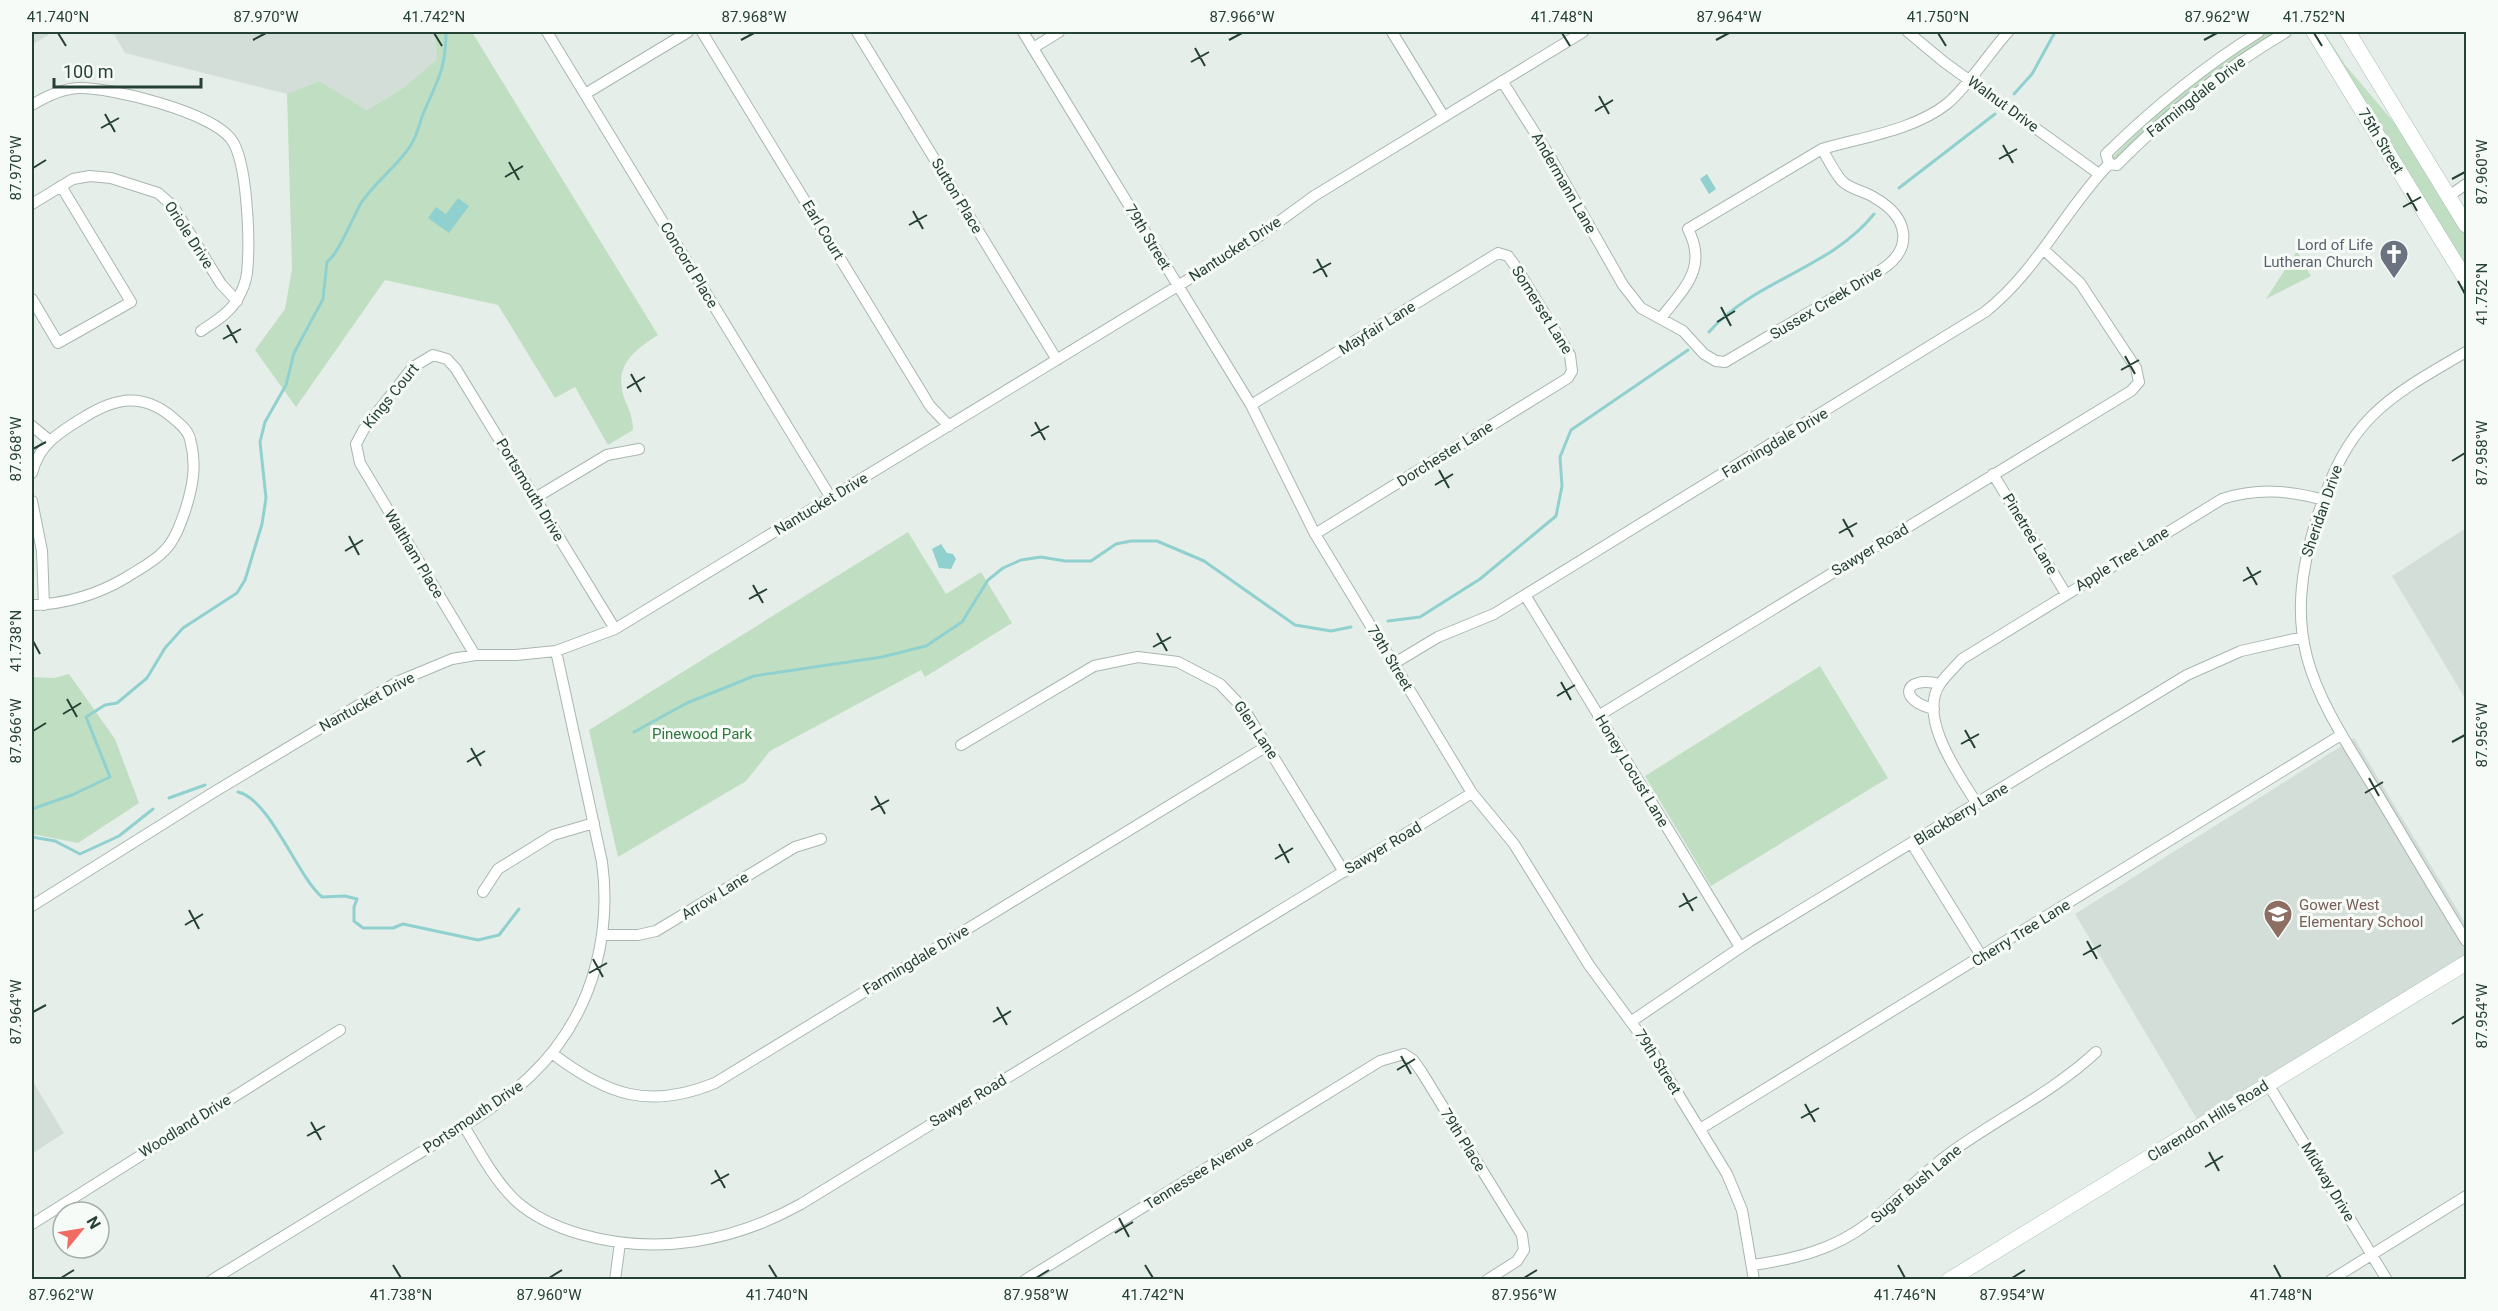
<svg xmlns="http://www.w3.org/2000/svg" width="2498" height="1311" viewBox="0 0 2498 1311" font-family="Roboto,sans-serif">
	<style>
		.built { fill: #d4ded8 }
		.green { fill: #c0dfc2 }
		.water { fill: #90d1cf }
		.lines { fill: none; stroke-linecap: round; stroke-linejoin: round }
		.stream { stroke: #90d1cf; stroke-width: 3 }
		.street-casing { stroke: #a8b7af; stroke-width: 12 }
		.secondary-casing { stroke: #a7bdb1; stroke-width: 16 }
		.street { stroke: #fff; stroke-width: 10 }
		.secondary { stroke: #fff; stroke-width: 15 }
		.ticks { fill: none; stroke: #254134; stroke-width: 2 }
		.labels { text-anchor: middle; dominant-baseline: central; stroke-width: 6; stroke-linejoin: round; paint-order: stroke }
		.street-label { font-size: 15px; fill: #254134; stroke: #f7fbf8 }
		.worship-label { font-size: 15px; fill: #5b616d; stroke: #f7fbf8; text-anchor: end }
		.park-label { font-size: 15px; fill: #2f773d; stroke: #f7fbf8 }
		.education-label { font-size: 15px; fill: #785e54; stroke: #f7fbf8; text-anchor: start }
		.neatline { fill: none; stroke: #254134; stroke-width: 2 }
		.ticks-label { font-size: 15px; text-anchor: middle; fill: #254134 }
	</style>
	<rect width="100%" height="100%" fill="#e6eee9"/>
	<path class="built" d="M32 32H53L32 45Z
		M113 32H435L437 59 403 88 367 110 319 81 287 94 125 53Z
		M2466 528V700L2392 576Z
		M2354 738 2466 924V955L2198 1121 2075 914Z
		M32 1080 64 1133 32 1154Z"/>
	<path class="green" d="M435 32H472L658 335C635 350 615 364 623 394 627 407 633 415 633 430L608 445 575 387 555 398 498 305 385 280 296 407 255 350 285 309 292 269 287 94 319 81 367 110 403 88 437 59Z
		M2268 32H2275C2216 69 2162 111 2113 162L2110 160C2157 110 2211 68 2268 32Z
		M2321 32H2324L2346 66 2403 133 2466 235V270Z
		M2297 251 2311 276 2266 299Z
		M908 532 946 594 981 572 1012 623 925 677 921 670 770 751 746 781 618 857 589 730Z
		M1820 666 1888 778 1711 886 1645 776Z
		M69 674 115 739 139 803 78 843 32 834V677L54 678Z"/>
	<path class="water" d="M1707 174 1716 189 1709 194 1700 179Z
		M458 198 469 206 449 233 428 218 436 207 446 214Z
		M941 544 947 553 953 554 956 559 951 569 939 568 932 549Z"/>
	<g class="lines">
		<path class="stream" d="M2014 94 2032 74 2055 32
			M1899 188 1995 114
			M1709 332C1754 280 1830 269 1874 214
			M1388 621 1420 617 1480 579 1556 516 1562 486 1560 457 1571 430 1688 350
			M634 732 687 703 754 676 882 657 926 646 962 622 988 580 1003 568 1021 560 1041 557 1065 561H1091L1116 544 1131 541H1157L1204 561 1295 625 1331 631 1351 627
			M238 792C270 799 297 876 322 897L345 896 357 899 354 907V921L363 928H393L403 924 478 940 499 935 519 909
			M169 798 205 785
			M32 809 72 795 110 777 86 717 105 705 117 703 147 678 165 648 183 628 237 593 245 580 262 524 266 498 260 442 265 422 286 385 294 353 323 299 327 262C339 253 352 219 361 203 374 184 392 170 406 152 416 140 418 128 423 114 437 81 446 70 446 32
			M32 837 55 841 80 854 119 836 153 809"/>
		<g class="street-casing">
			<path id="street" d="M547 32 831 498
				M702 32 930 406 949 426
				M857 32 1057 360
				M1023 32 1251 405 1315 534 1472 793 1514 844 1589 965 1650 1048 1727 1174 1742 1210 1754 1280
				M1392 32 1444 117
				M1908 32 1944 62 2099 174
				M1033 48 1059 32
				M1502 81 1549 155 1623 285 1641 308 1683 331 1704 354 1716 361 1725 362 1881 270C1915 248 1908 217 1875 198 1865 191 1851 190 1842 181 1834 172 1828 159 1822 149 1863 137 1915 130 1948 103 1969 85 1989 53 2008 32
				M585 94 688 32
				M32 105C45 97 62 89 78 88 111 87 211 112 231 139 248 161 250 244 247 273 246 281 242 291 238 298 230 313 214 322 201 331
				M2109 164 2106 154C2154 107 2203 67 2259 32
				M2449 196 2466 184
				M32 204 73 179 90 176 111 178 158 193 173 206 221 284 237 301
				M32 299 58 343 131 302 61 186
				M1661 318C1685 287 1708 268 1688 229L1822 149
				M2466 352C2381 401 2348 420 2317 518 2278 642 2314 690 2377 793 2406 842 2436 892 2466 941
				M1251 405 1498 253 1508 256 1516 267 1570 355 1572 371 1568 378 1315 534
				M32 426 49 440
				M32 473C39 444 61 431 86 416 117 397 144 393 173 418 180 424 188 430 190 439 197 465 193 486 185 511 180 525 175 540 164 551 154 562 139 569 127 577 97 595 66 604 32 605
				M1993 474 2066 594
				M535 498 607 455 639 449
				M32 501 42 551 44 605
				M1525 595 1740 947
				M475 655 360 463 356 444 364 429 413 367 433 355 447 359 456 369 615 629
				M1393 664 1438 637 1494 614 1985 312C2037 271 2064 211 2109 164L2117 165C2168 113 2224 69 2286 32
				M1934 709C1898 701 1902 675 1940 684
				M1598 716 2131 391 2139 382 2136 368 2080 283 2044 250
				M961 745 1094 666 1138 657 1178 662 1220 684 1244 709 1344 872
				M1977 804C1960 776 1917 718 1940 684 1946 675 1955 667 1962 659L2222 499C2257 488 2288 490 2324 500
				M1912 844 1982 957
				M483 892 498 869 553 835 594 823
				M32 906 214 792 399 681 452 659 475 655H516L556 651 615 629 1258 237 1314 196 1583 32
				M604 935H638L656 931 795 847 821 839
				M1632 1021 1750 941 2187 675 2241 651 2303 637
				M553 1054C607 1095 649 1110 715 1083L1267 746
				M2268 1084 2387 1280
				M464 1126C479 1151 494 1180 516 1201 535 1218 556 1227 580 1234 656 1256 733 1242 801 1204L1472 793
				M1700 1129 2341 735
				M32 1224 340 1030
				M1753 1265C1794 1259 1833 1250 1867 1224 1896 1203 1920 1175 1950 1153 1998 1118 2052 1093 2096 1052
				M212 1280C273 1242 334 1205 395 1168 484 1113 567 1075 596 965 605 930 607 898 602 862L556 651
				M615 1280 620 1243
				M1025 1280 1380 1061 1404 1054 1413 1060 1421 1071 1522 1235 1524 1250 1517 1261 1487 1280
				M2331 1280 2466 1196"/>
		</g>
		<g class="secondary-casing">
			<path id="secondary" d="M2314 32 2466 280
				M2348 32 2466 225
				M1949 1280 2466 963"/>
		</g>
		<use href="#street" class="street"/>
		<use href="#secondary" class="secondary"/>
	</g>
	<path class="ticks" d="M58 33 66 46M434 33 442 46M1562 33 1570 46M1938 33 1946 46M2314 33 2322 46M253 40 266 33M741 40 754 33M1229 40 1242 33M1716 40 1729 33M2204 40 2217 33M1195 48 1205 66M1191 62 1209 52M1599 96 1609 114M1595 111 1613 100M105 114 115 132M101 128 119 118M2003 145 2013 163M1999 159 2017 149M509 162 519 180M33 168 46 160M505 177 523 166M2452 179 2465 172M2407 193 2417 211M2403 207 2421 197M913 211 923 229M909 225 927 215M1317 259 1327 277M1313 273 1331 263M2458 281 2465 294M1721 307 1731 326M1717 322 1735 311M227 325 237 343M223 339 241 329M2125 356 2135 374M2121 370 2139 360M631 374 641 392M627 388 645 377M1035 422 1045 440M1031 436 1049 426M33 449 46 442M2452 461 2465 453M1439 470 1449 488M1435 485 1453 474M1843 519 1853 537M1839 533 1857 523M349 536 359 555M345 551 363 540M2247 567 2257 585M2243 581 2261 571M753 585 763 603M749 599 767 589M1157 633 1167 651M33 641 40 654M1153 647 1171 637M1561 682 1571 700M1557 696 1575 685M67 699 77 717M63 714 81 703M1965 730 1975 748M33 731 46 723M2452 742 2465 735M1961 744 1979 734M471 748 481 766M467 762 485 751M2369 778 2379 796M2365 793 2383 782M875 796 885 814M871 810 889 800M1279 844 1289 863M1275 859 1293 848M1683 893 1693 911M1679 907 1697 897M189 910 199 929M185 925 203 914M2087 941 2097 959M2083 955 2101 945M593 959 603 977M589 973 607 963M997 1007 1007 1025M33 1012 46 1005M993 1022 1011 1011M2452 1024 2465 1016M1401 1056 1411 1074M1397 1070 1415 1059M1805 1104 1815 1122M1801 1118 1819 1108M311 1122 321 1140M307 1136 325 1126M2209 1152 2219 1171M2205 1167 2223 1156M715 1170 725 1188M711 1184 729 1174M1119 1218 1129 1237M1115 1233 1133 1222M393 1265 401 1278M769 1265 777 1278M1145 1265 1153 1278M1898 1265 1905 1278M2274 1265 2281 1278M61 1278 74 1270M549 1278 562 1270M1036 1278 1049 1270M1524 1278 1537 1270M2012 1278 2025 1270"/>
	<defs>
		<g id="church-pin" transform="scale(1.5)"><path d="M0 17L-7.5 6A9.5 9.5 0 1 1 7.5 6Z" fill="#6b7280" stroke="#f7fbf8"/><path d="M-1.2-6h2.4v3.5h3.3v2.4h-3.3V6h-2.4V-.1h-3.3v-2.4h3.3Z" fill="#fff"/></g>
		<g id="school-pin" transform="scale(1.5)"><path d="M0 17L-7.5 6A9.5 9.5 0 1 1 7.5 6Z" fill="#8d6e63" stroke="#f7fbf8"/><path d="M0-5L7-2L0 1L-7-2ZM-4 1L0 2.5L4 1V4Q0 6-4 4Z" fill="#fff"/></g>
	</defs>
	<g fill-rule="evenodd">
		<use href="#church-pin" x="2394" y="254"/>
		<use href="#school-pin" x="2278" y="914"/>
	</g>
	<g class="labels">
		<g class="street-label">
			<text transform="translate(2196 97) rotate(-38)">Farmingdale Drive</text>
			<text transform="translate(2003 104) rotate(36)">Walnut Drive</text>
			<text transform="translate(2381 141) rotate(59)">75th Street</text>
			<text transform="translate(1564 183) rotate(60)">Andermann Lane</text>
			<text transform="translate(957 196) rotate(59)">Sutton Place</text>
			<text transform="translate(823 230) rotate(59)">Earl Court</text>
			<text transform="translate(189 235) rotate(57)">Oriole Drive</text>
			<text transform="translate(1148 237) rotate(59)">79th Street</text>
			<text transform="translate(1235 249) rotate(-33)">Nantucket Drive</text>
			<text transform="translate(689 265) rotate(59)">Concord Place</text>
			<text transform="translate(1826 303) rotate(-31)">Sussex Creek Drive</text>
			<text transform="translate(1542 310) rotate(58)">Somerset Lane</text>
			<text transform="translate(1377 328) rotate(-32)">Mayfair Lane</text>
			<text transform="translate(391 396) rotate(-51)">Kings Court</text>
			<text transform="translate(1775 443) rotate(-31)">Farmingdale Drive</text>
			<text transform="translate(1445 454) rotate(-32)">Dorchester Lane</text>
			<text transform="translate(530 490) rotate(59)">Portsmouth Drive</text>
			<text transform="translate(821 504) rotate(-31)">Nantucket Drive</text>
			<text transform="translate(2322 511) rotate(-71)">Sheridan Drive</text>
			<text transform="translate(2030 534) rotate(59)">Pinetree Lane</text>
			<text transform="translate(1870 550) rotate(-31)">Sawyer Road</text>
			<text transform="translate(414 554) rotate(59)">Waltham Place</text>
			<text transform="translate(2122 559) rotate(-32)">Apple Tree Lane</text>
			<text transform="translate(1390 658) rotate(59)">79th Street</text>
			<text transform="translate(367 702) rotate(-29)">Nantucket Drive</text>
			<text transform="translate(1256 730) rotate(56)">Glen Lane</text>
			<text transform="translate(1632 771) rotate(59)">Honey Locust Lane</text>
			<text transform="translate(1961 814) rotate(-31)">Blackberry Lane</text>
			<text transform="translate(1383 848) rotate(-31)">Sawyer Road</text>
			<text transform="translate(715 896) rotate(-32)">Arrow Lane</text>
			<text transform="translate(2021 933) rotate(-32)">Cherry Tree Lane</text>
			<text transform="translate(916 960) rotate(-31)">Farmingdale Drive</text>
			<text transform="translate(1658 1062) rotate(58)">79th Street</text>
			<text transform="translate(968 1101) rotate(-31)">Sawyer Road</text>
			<text transform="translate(473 1117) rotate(-34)">Portsmouth Drive</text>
			<text transform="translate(2208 1121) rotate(-32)">Clarendon Hills Road</text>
			<text transform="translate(185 1126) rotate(-32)">Woodland Drive</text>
			<text transform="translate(1463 1140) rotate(58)">79th Place</text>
			<text transform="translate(1199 1173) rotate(-32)">Tennessee Avenue</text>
			<text transform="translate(2328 1182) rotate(59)">Midway Drive</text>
			<text transform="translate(1916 1184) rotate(-40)">Sugar Bush Lane</text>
		</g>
		<g class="worship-label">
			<text x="2373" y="245">Lord of Life<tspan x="2373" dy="17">Lutheran Church</tspan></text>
		</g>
		<g class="park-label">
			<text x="702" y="734">Pinewood Park</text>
		</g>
		<g class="education-label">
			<text x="2299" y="905">Gower West<tspan x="2299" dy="17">Elementary School</tspan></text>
		</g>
	</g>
	<rect width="2498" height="1311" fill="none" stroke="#f7fbf8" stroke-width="66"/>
	<g transform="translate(81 1230) rotate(60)"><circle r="28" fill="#f7fbf8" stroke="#a3b1aa" stroke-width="1.5"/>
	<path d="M0-4.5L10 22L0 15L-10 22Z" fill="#ef6b63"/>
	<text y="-9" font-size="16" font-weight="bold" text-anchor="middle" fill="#254134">N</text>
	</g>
	<path d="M54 78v9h147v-9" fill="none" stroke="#254134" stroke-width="3"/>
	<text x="63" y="78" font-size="18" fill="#254134" stroke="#f7fbf8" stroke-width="4.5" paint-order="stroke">100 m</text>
	<rect x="33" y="33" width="2432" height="1245" class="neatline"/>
	<g class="ticks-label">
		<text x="58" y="22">41.740°N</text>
		<text x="266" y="22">87.970°W</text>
		<text x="434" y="22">41.742°N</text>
		<text x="754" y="22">87.968°W</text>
		<text x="1242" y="22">87.966°W</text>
		<text x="1562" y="22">41.748°N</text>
		<text x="1729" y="22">87.964°W</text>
		<text x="1938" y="22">41.750°N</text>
		<text x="2217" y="22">87.962°W</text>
		<text x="2314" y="22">41.752°N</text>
		<text transform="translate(16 168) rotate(-90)" y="5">87.970°W</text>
		<text transform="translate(2482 172) rotate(-90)" y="5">87.960°W</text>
		<text transform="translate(2482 294) rotate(-90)" y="5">41.752°N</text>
		<text transform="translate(16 449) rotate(-90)" y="5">87.968°W</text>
		<text transform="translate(2482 453) rotate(-90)" y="5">87.958°W</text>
		<text transform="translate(16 641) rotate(-90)" y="5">41.738°N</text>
		<text transform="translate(16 731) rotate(-90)" y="5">87.966°W</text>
		<text transform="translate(2482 735) rotate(-90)" y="5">87.956°W</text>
		<text transform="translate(16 1012) rotate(-90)" y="5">87.964°W</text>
		<text transform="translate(2482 1016) rotate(-90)" y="5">87.954°W</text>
		<text x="61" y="1300">87.962°W</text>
		<text x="401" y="1300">41.738°N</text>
		<text x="549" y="1300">87.960°W</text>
		<text x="777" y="1300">41.740°N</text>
		<text x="1036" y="1300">87.958°W</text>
		<text x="1153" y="1300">41.742°N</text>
		<text x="1524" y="1300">87.956°W</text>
		<text x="1905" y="1300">41.746°N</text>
		<text x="2012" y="1300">87.954°W</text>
		<text x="2281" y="1300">41.748°N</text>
	</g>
</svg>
